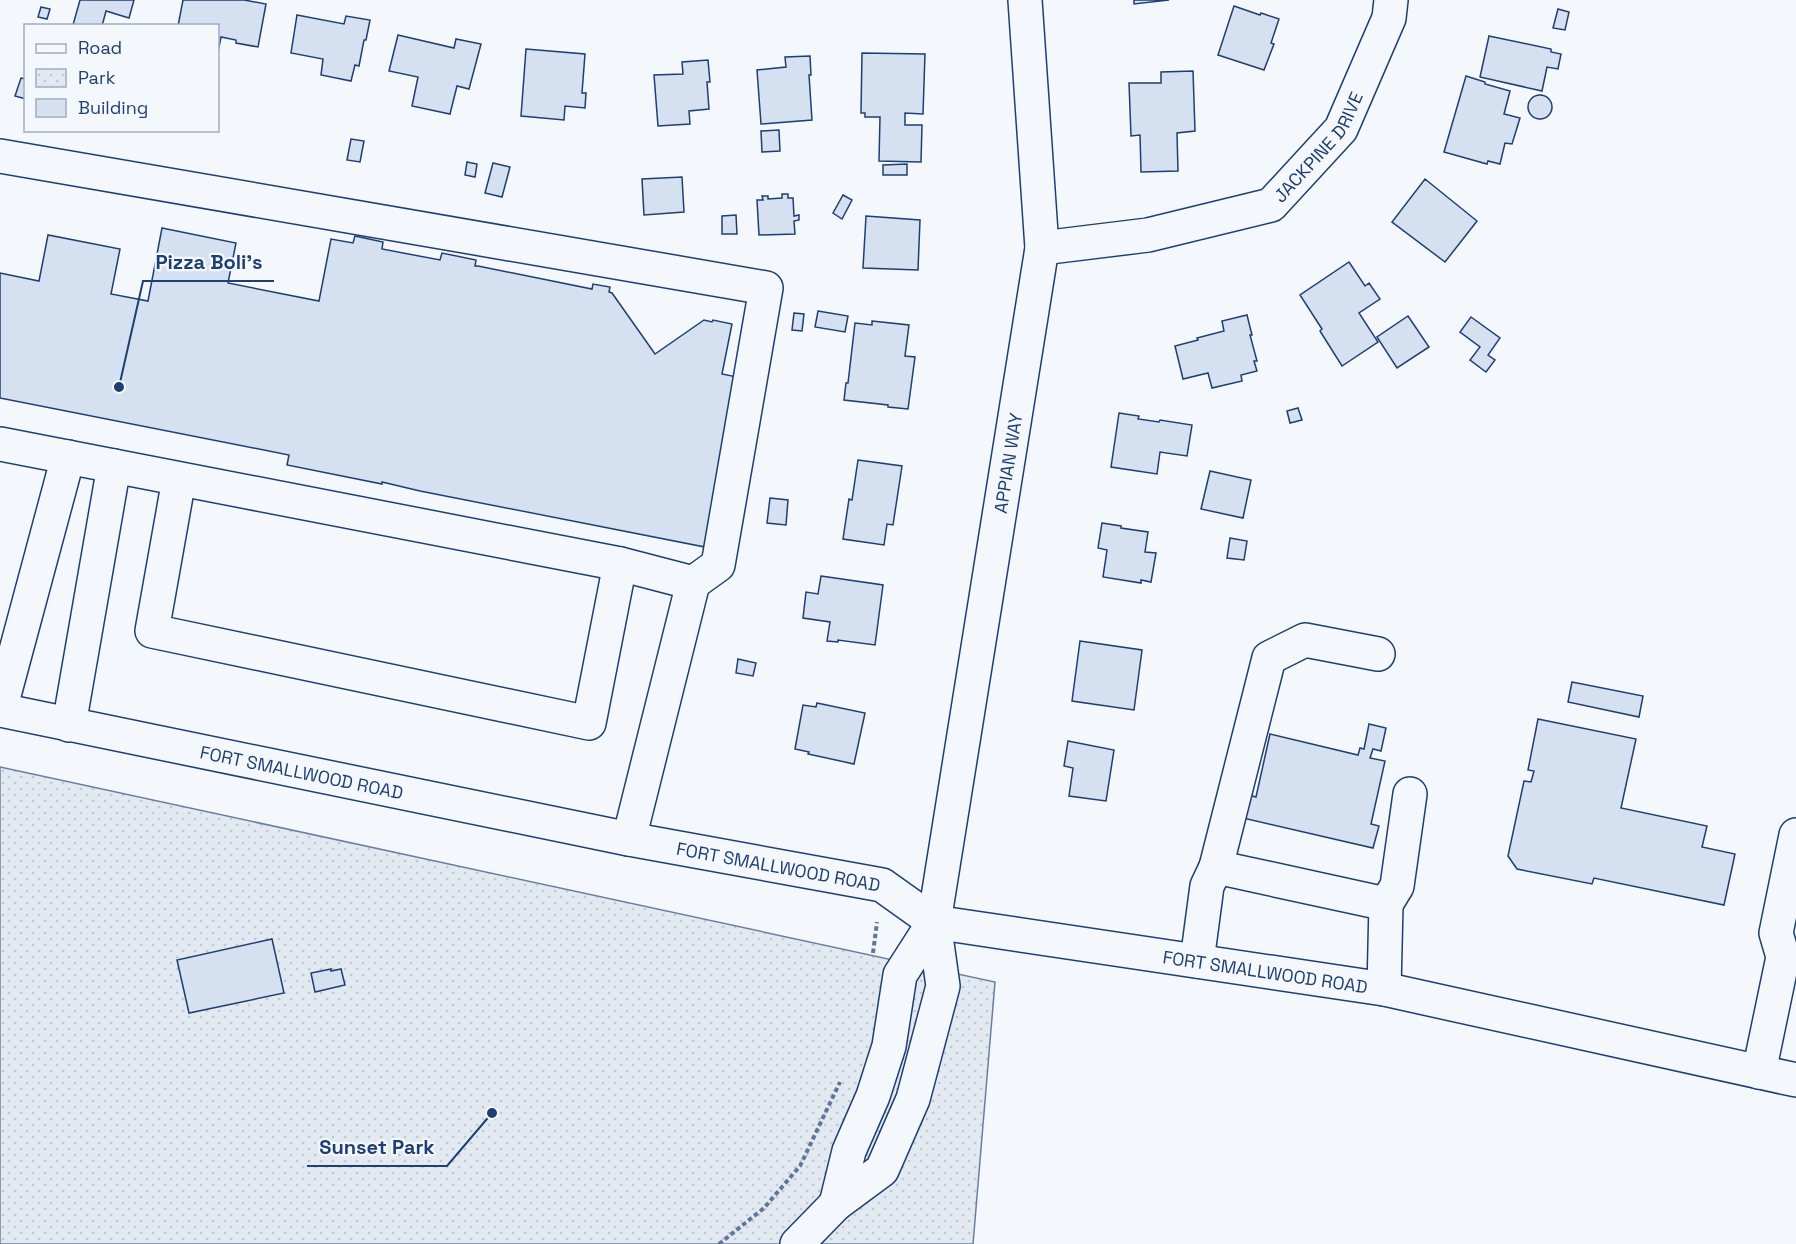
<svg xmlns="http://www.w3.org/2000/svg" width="1796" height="1244" viewBox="0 0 1796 1244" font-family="'Space Grotesk',sans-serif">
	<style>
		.park { fill: url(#park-dots); stroke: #687fa3; stroke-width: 1.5 }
		.building { fill: #d5e0f0; stroke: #1d3f73; stroke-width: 1.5 }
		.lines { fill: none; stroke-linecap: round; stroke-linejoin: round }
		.minor-casing { stroke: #1d3f73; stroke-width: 36 }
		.major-casing { stroke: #1d3f73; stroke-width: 36 }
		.path { stroke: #5e769c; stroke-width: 4; stroke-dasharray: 4.5 3; stroke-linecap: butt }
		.minor { stroke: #f4f7fb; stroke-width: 33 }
		.major { stroke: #f4f7fb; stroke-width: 33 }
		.labels { text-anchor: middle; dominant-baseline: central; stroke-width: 4.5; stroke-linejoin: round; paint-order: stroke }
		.street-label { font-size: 18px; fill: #1d3f73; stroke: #f4f7fb }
		.leader { fill: none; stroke: #1d3f73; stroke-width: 2 }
		.callout-dot { fill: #1d3f73; stroke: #f4f7fb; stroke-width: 2 }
		.callout-label { font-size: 20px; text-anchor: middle; font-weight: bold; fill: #1d3f73; stroke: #f4f7fb; stroke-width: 4.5; stroke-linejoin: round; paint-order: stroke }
	</style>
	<defs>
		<pattern id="park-dots" width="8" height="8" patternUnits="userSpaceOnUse" patternTransform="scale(1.5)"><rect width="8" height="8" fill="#e3e9f0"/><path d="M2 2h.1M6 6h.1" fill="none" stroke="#c2c9d1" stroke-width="1.8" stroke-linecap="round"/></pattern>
	</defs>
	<rect width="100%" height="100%" fill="#f4f7fb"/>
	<path class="park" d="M0 767 995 982 973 1244H0Z"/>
	<path class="building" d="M80 0H134L129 18 106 11 102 26H76L73 25Z
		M183 0H244L266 4 258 47 236 43V40L221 37 218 52V26H178Z
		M1134 0H1169L1134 4Z
		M1234 6 1260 15 1261 13 1279 19 1271 43 1274 44 1264 70 1218 55Z
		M41 7 50 9 47 19 38 17Z
		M1558 9 1569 12 1565 30 1553 28Z
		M297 15 344 24 346 16 370 20 366 40H364L359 66 355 65 351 81 321 75 323 59 291 53Z
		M398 35 454 48 456 39 481 44 469 89 457 86 450 114 412 106 418 77 389 71Z
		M1489 36 1551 49V52L1561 54 1558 69 1547 67 1542 91 1480 77Z
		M526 49 585 54 582 93H586L585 108 565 106 564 120 521 116Z
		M862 53 925 54 923 114 905 113V125H922L921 162 879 161 880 117H865V113H861Z
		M810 56 811 75H809L812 120 761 124 757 70 786 67 785 57Z
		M708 60 710 82H707L709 109 689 111 690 124 658 126 654 75 683 74 682 62Z
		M1193 71 1195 131 1177 133 1178 171 1141 172 1140 135 1131 136 1129 83H1161V72Z
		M1466 76 1485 82V84L1510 91 1504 114 1520 118 1512 144 1505 143 1500 164 1488 161 1487 164 1444 152Z
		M21 78 26 79V99L15 96Z
		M1528 107a12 12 0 1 1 24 0a12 12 0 1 1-24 0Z
		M779 130 780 151 762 152 761 131Z
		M351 139 364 141 360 162 347 160Z
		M467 162 477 164 475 177 465 175Z
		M493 163 510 167 502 197 485 193Z
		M907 164V175H883V165Z
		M682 177 684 212 644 215 642 179Z
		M1425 179 1477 221 1445 262 1392 222Z
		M782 194H788V198H793L794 216 799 215V220L794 221 795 234 759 235 757 200H763L762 196H768V199L782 198Z
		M843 195 852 200 842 219 833 213Z
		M736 215 737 234H722V216Z
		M866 216 920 220 918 270 863 268Z
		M162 228 236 243 228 283 319 301 331 239 353 243 355 236 383 242 382 249 440 260 442 253 476 260 475 266H478L592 289 593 284 610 287 609 292 612 293 655 354 704 320 712 322 713 320 732 324 722 374 737 377 705 547 420 491 382 482V484L287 465 289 455 0 398V273L39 281 48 235 120 249 111 294 148 301Z
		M1349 262 1365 286 1369 283 1380 299 1359 313 1378 342 1342 366 1320 331 1322 329 1300 295Z
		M818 311 848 316 845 332 815 327Z
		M794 313 804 314 802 331 792 330Z
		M1247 315 1252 335H1250L1257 361H1254L1257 371 1241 375 1242 381 1212 388 1208 373 1183 379 1175 346 1198 340 1197 338 1224 331 1222 321Z
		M1408 316 1429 347 1397 368 1377 337Z
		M1471 317 1500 338 1488 355 1495 360 1486 372 1470 360 1480 347 1460 332Z
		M872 321 909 325 905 356 915 357 908 409 888 407V405L844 400 846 383H848L855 323 872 325Z
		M1298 408 1302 420 1290 423 1287 411Z
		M1119 413 1139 416 1138 419 1159 422 1160 420 1192 425 1187 456 1160 452 1157 474 1111 467Z
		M858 460 902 466 893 525 887 524 884 545 843 539 849 499 852 500Z
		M1210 471 1251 480 1243 518 1201 509Z
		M770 498 788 500 786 525 767 523Z
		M1102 523 1121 526V528L1148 532 1145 552 1156 553 1151 582 1141 580V583L1103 577 1107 550 1098 548Z
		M1230 538 1247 541 1244 560 1227 558Z
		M821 576 883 585 875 645 838 640V642L827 641 830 622 803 618 806 592 818 594Z
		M1080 641 1142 650 1134 710 1072 701Z
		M738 659 756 663 753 676 736 673Z
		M1572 682 1643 696 1639 717 1568 702Z
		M817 703 865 713 854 764 808 754 809 752 795 749 803 705 816 707Z
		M1538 719 1636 739 1621 808 1707 826 1702 847 1735 854 1724 905 1594 878 1592 884 1517 869 1508 856 1524 781 1531 782 1534 771 1528 770Z
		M1369 724 1386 728 1381 751 1373 749 1370 758 1385 761 1371 824 1379 826 1373 848 1243 818 1249 795 1256 797 1270 734 1358 755 1360 748 1364 749Z
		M1068 741 1114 750 1106 801 1069 796 1073 768 1064 766Z
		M272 939 284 993 189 1013 177 960Z
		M331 969V971L341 969 345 985 315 992 311 973Z"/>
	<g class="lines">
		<g class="minor-casing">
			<g id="minor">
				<path d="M0 156 766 288 718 565 693 583"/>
				<path id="s1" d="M1042 248 1148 235 1271 205 1341 129 1389 18 1391 0"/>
				<path d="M0 444 620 564 693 583 629 839"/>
				<path d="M179 479 152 631 589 723 620 564"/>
				<path d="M0 710 68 457"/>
				<path d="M69 725 114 466"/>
				<path d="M1216 867 1269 658 1305 640 1378 654"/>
				<path d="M1386 904 1397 886 1410 794"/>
				<path d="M1197 961 1207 886 1216 867 1386 904 1384 989"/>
				<path d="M1759 1072 1783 957 1776 933 1796 835"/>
				<path d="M836 1204 849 1151 873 1096 889 1046 900 975 934 922"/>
				<path id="s2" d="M797 1244 836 1204 882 1170 913 1099 943 986 934 922 1042 248 1025 0"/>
			</g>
		</g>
		<g class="major-casing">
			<g id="major">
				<path id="s3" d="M0 710 629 839 882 885 934 922 1384 989 1796 1080"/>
			</g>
		</g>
		<path class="path" d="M873 953 877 922
			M719 1244 764 1208 800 1166 840 1082"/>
		<use href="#minor" class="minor"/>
		<use href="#major" class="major"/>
	</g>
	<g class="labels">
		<g class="street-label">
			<text stroke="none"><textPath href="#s1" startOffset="309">JACKPINE DRIVE</textPath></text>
			<text stroke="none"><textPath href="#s2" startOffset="837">APPIAN WAY</textPath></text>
			<text stroke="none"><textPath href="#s3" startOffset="308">FORT SMALLWOOD ROAD</textPath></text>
			<text stroke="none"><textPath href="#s3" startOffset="794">FORT SMALLWOOD ROAD</textPath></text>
			<text stroke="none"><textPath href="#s3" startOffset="1298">FORT SMALLWOOD ROAD</textPath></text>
		</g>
	</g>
	<path class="leader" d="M119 387L143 281H274M492 1113L447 1166H307"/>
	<g class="callout-dot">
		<circle cx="119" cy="387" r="6"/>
		<circle cx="492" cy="1113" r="6"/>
	</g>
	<g class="callout-label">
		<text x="209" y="269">Pizza Boli's</text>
		<text x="377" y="1154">Sunset Park</text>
	</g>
	<rect x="24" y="24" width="195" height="108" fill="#f4f7fb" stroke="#9eadc5" stroke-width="1.5"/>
	<rect x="36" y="44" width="30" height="9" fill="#f4f7fb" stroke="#9eadc5" stroke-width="1.5"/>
	<text x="78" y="54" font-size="18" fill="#1d3f73">Road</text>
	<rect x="36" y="69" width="30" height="18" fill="url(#park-dots)" stroke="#9eadc5" stroke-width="1.5"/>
	<text x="78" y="84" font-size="18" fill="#1d3f73">Park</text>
	<rect x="36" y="99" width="30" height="18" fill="#d5e0f0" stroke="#9eadc5" stroke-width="1.5"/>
	<text x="78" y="114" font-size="18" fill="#1d3f73">Building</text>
</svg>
